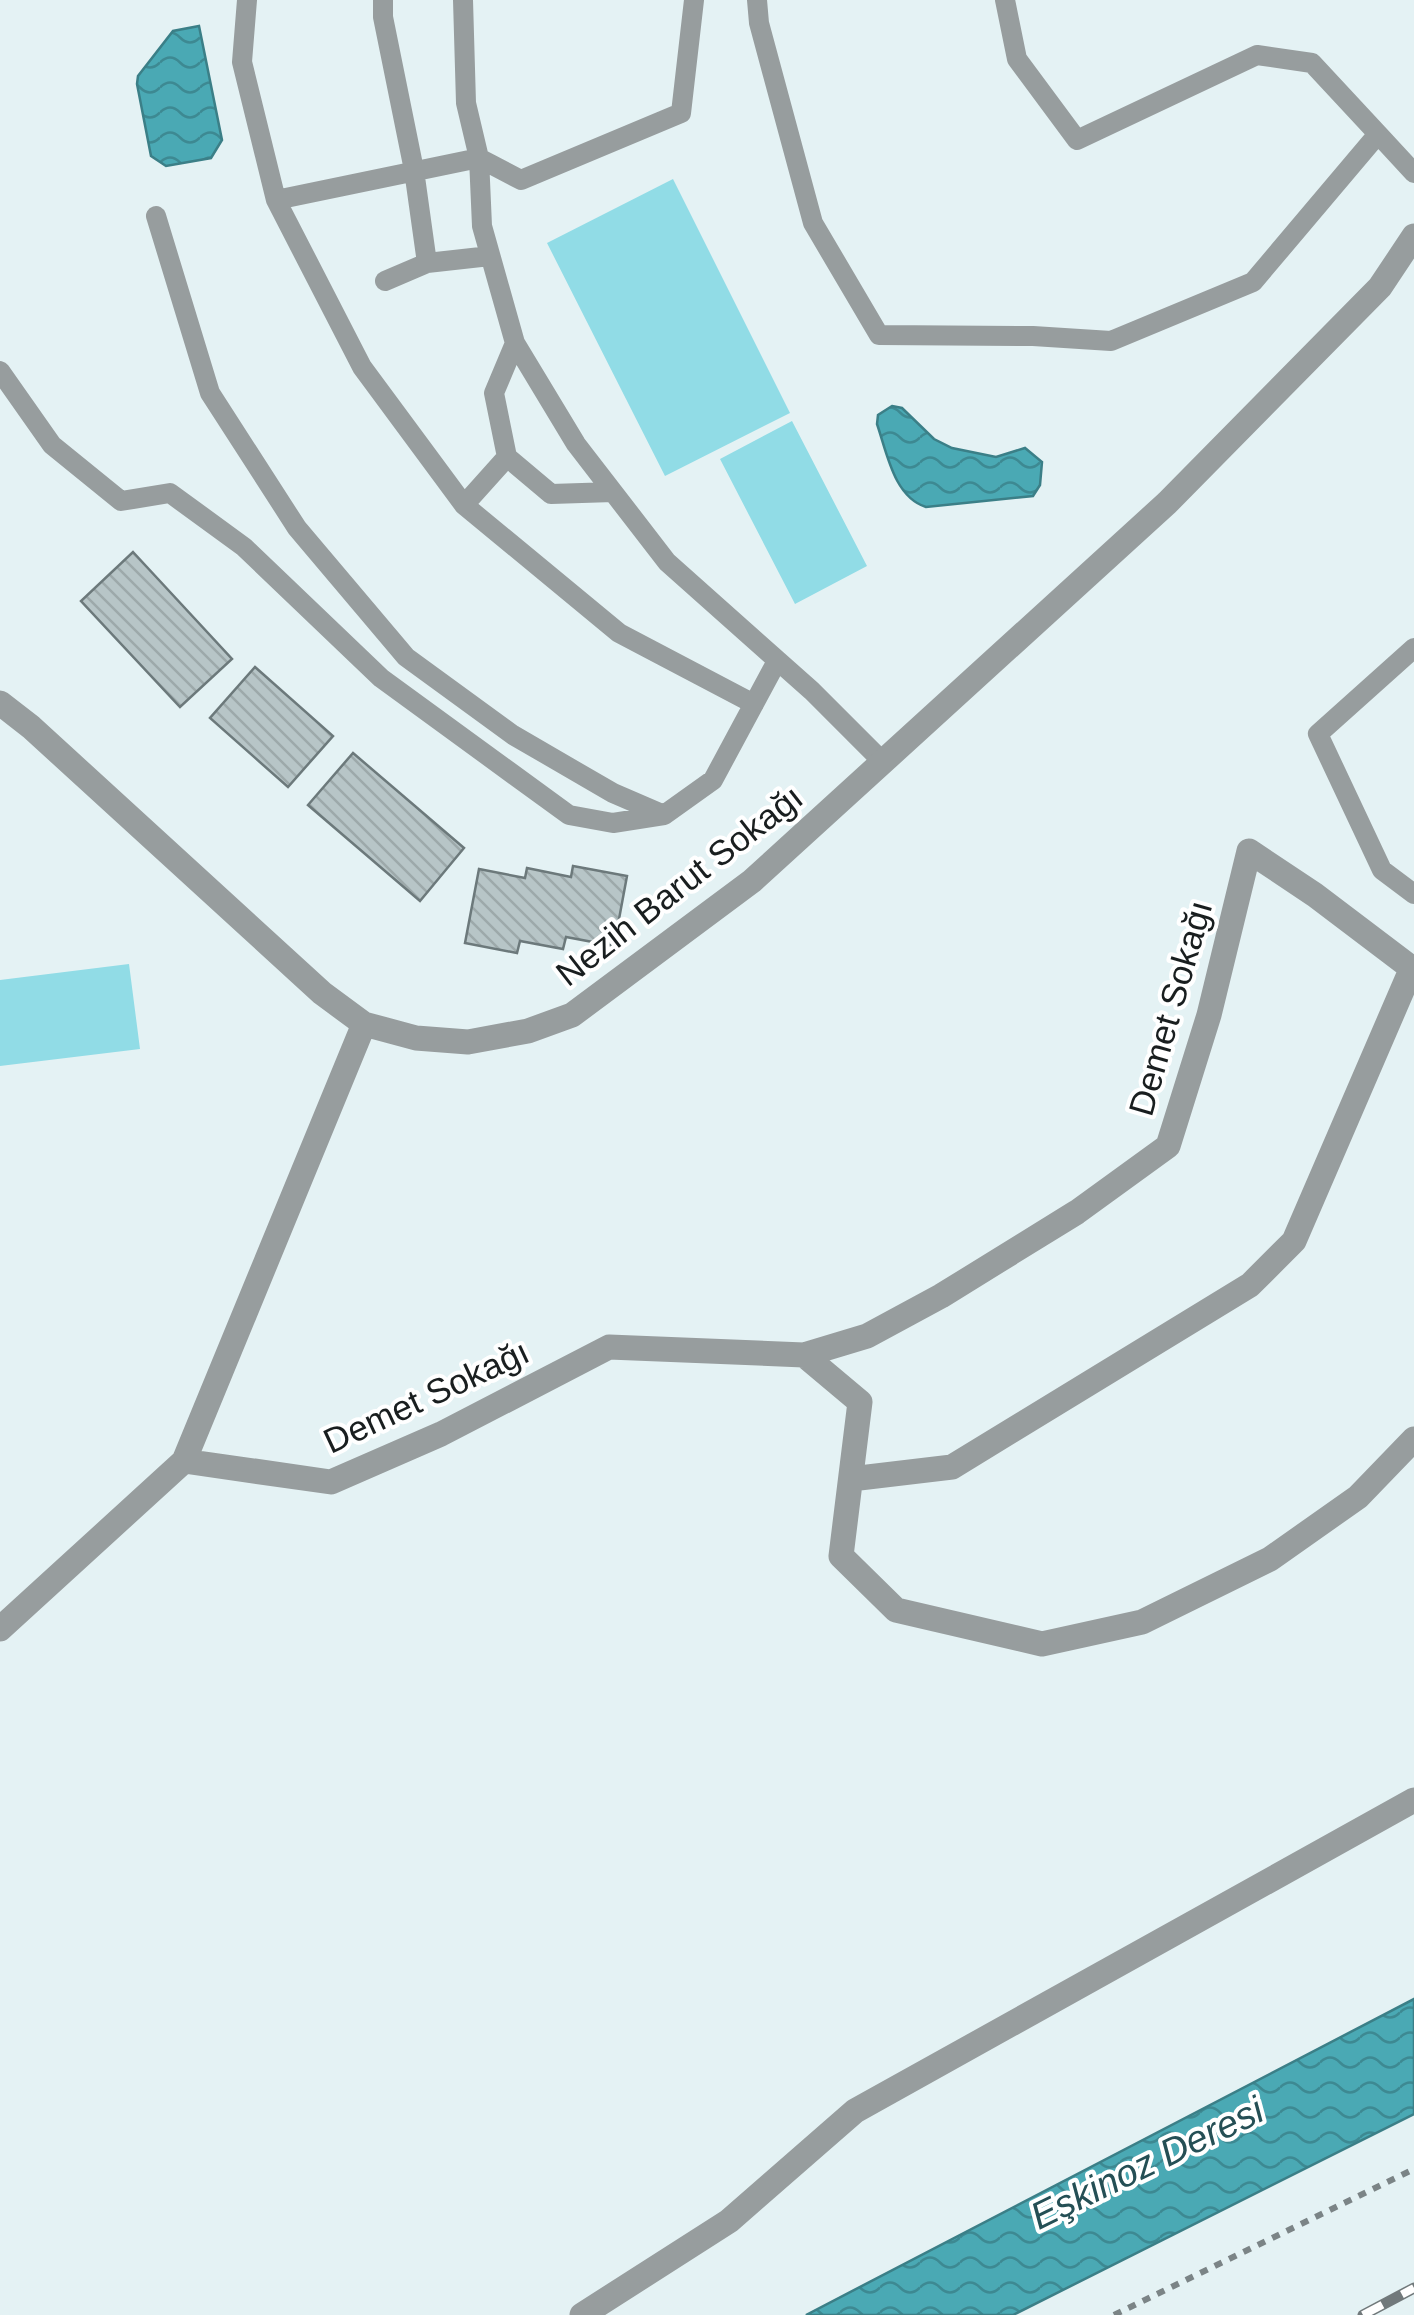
<svg xmlns="http://www.w3.org/2000/svg" width="1414" height="2315" viewBox="0 0 1414 2315" font-family="Arial,sans-serif">
	<style>
		.green { fill: #91dce6 }
		.water { fill: url(#water-waves); stroke: #3b7f87; stroke-width: 2.5 }
		.building { fill: url(#building-back-hatch); stroke: #6c797b; stroke-width: 2.5 }
		.lines { fill: none; stroke-linecap: round; stroke-linejoin: round }
		.path { stroke: #7b8486; stroke-width: 6; stroke-dasharray: 8 8; stroke-linecap: butt }
		.service { stroke: #979d9e; stroke-width: 20 }
		.minor { stroke: #979d9e; stroke-width: 25 }
		.rail-casing { stroke: #71797b; stroke-width: 11 }
		.rail { stroke: #fff; stroke-width: 8; stroke-dasharray: 22; stroke-linecap: butt }
		.labels { text-anchor: middle; dominant-baseline: central; stroke-width: 8; stroke-linejoin: round; paint-order: stroke }
		.street-label { font-size: 35px; fill: #191e1f; stroke: #fff }
		.water-label { font-size: 38px; font-style: italic; fill: #254f55; stroke: #fff }
	</style>
	<defs>
		<pattern id="water-waves" width="16" height="10" patternUnits="userSpaceOnUse" patternTransform="scale(2.5)"><rect width="16" height="10" fill="#4aa9b4"/><path d="M0 5q4-4 8 0t8 0" fill="none" stroke="#3d8992"/></pattern>
		<pattern id="building-back-hatch" width="6" height="6" patternUnits="userSpaceOnUse" patternTransform="scale(2.5)"><rect width="6" height="6" fill="#b7c5c7"/><path d="M-1 5l2 2M0 0l6 6M5-1l2 2" fill="none" stroke="#9da9aa"/></pattern>
	</defs>
	<rect width="100%" height="100%" fill="#e4f2f4"/>
	<path class="green" d="M673 179 790 413 665 476 547 243Z
		M792 421 867 566 795 604 720 459Z
		M129 964 140 1049 0 1066V980Z"/>
	<path class="water" d="M199 26 222 140 211 158 166 166 151 156 137 84 138 76 173 31Z
		M892 406 902 408 934 439 952 448 996 457 1025 448 1042 462 1040 485 1033 496 926 507C894 497 887 453 877 424L878 415Z
		M1414 1999V2114L1013 2315H806Z"/>
	<path class="building" d="M133 552 232 659 180 707 81 601Z
		M255 667 333 736 288 787 210 718Z
		M353 753 464 848 420 901 308 805Z
		M573 866 627 876 614 946 566 937 563 949 520 941 517 953 465 943 479 869 525 878 527 868 571 877Z"/>
	<g class="lines">
		<path class="path" d="M1114 2315 1414 2169"/>
		<path class="service" d="M247 0 242 62 276 200 362 367 464 505 619 633 754 704
			M383 0V17L414 170 427 263
			M463 0 466 103 479 158 482 226 515 343 576 444 667 562 812 691 883 762
			M757 0 759 23 813 223 879 335 1033 336 1111 341 1253 282 1378 134 1312 63 1257 55 1077 140 1017 59 1005 0
			M1378 134 1414 173
			M276 200 479 158 521 180 681 113 694 0
			M156 216 210 393 297 528 406 657 513 735 613 793 664 815
			M385 281 427 263 490 256
			M515 343 494 393 507 457 551 494 613 492
			M0 371 52 445 121 501 170 493 244 547 381 678 569 815 613 823 664 815 713 780 777 661
			M464 505 507 457
			M1414 648 1318 734 1382 870 1414 894"/>
		<path class="minor" d="M0 703 31 727 322 993 364 1024 416 1038 468 1042 528 1031 572 1015 752 881 1167 503 1380 287 1414 236
			M364 1024 184 1461 331 1482 441 1434 609 1347 804 1355 867 1336 941 1296 1077 1212 1168 1146 1209 1015 1249 851 1315 895 1414 970
			M804 1355 860 1402 841 1556 896 1610 1042 1644 1142 1622 1270 1559 1358 1497 1414 1439
			M851 1479 952 1467 1250 1285 1294 1241 1411 970 1414 971
			M0 1629 184 1461
			M582 2315 729 2221 855 2111 1414 1800"/>
		<g class="rail-casing">
			<path id="rail" d="M1363 2315 1414 2288"/>
		</g>
		<use href="#rail" class="rail"/>
	</g>
	<g class="labels">
		<g class="street-label">
			<text transform="translate(679 885) rotate(-38)">Nezih Barut Sokağı</text>
			<text transform="translate(1170 1008) rotate(-74)">Demet Sokağı</text>
			<text transform="translate(426 1396) rotate(-25)">Demet Sokağı</text>
		</g>
		<g class="water-label">
			<text transform="translate(1147 2163) rotate(-26)">Eşkinoz Deresi</text>
		</g>
	</g>
</svg>
